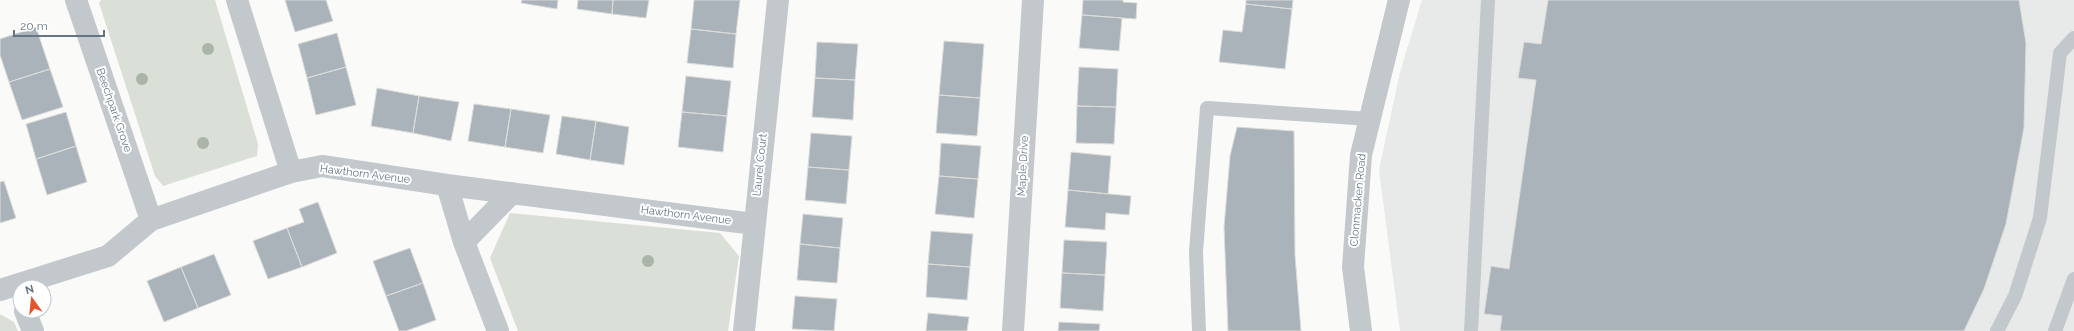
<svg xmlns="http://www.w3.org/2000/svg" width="2074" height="331" viewBox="0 0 2074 331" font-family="Raleway,sans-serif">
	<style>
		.built { fill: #e8e9e9 }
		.green { fill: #dadfd7 }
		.building { fill: #aab3b9; stroke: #dcdcda }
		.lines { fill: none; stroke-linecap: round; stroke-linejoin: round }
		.service { stroke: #c3c8cc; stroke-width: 14 }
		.minor { stroke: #c3c8cc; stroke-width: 22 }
		.tertiary { stroke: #c3c8cc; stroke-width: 22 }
		.tree { fill: #aab4a7 }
		.labels { text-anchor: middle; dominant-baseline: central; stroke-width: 4; stroke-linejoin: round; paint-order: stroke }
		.street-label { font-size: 11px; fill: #657683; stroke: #fff }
	</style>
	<rect width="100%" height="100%" fill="#fafaf8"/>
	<path class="built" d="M1422 0H2074V331H1400L1379 170 1400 72Z"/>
	<path class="green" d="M101 0H215L258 144 257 156 163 186 155 176 99 3Z
		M510 213 720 233 739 256 728 331H518L490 258Z
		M0 314 14 322 18 331H0Z"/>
	<path class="building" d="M285 0H326L333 21 295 32Z
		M522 0H558L557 9 521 3Z
		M578 0H613L612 14 577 9Z
		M613 0H649L646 18 612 14Z
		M694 0H740L736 34 691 29Z
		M1083 0H1123V2L1137 3 1136 19 1082 15Z
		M1246 0H1293L1292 9 1246 4Z
		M1548 0H2019L2026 43 2024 128 2006 224 1984 289 1964 331H1500L1502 316 1484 314 1491 266 1509 269 1536 80 1518 78 1524 42 1541 44Z
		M1246 4 1292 9 1285 69 1219 62 1223 30 1242 32Z
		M1082 15 1122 18 1119 51 1079 48Z
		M36 27 50 69 9 82 0 55V39Z
		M691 29 736 34 733 68 687 63Z
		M337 33 346 67 307 78 298 44Z
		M944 41 984 44 980 98 939 95Z
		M817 42 858 44 855 80 815 78Z
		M346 67 356 105 316 115 307 78Z
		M1079 67 1118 69 1116 107 1077 106Z
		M50 69 63 107 22 120 9 82Z
		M686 76 731 81 727 116 682 112Z
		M815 78 855 80 853 120 812 117Z
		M377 88 419 96 413 133 371 126Z
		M939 95 980 98 977 136 936 133Z
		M419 96 459 102 451 141 413 133Z
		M474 104 511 109 505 147 468 141Z
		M1077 106 1116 107 1114 144 1076 143Z
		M511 109 550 115 543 153 505 147Z
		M66 112 76 146 36 159 26 124Z
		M682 112 727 116 723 152 678 147Z
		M562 116 596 121 590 160 556 154Z
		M596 121 629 127 624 165 590 160Z
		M1237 127 1294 131 1295 255 1301 331H1228L1224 227 1230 156Z
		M811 133 852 136 849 170 808 167Z
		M941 143 981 146 978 179 939 176Z
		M76 146 87 182 47 195 36 159Z
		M1071 152 1111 156 1108 194 1068 190Z
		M808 167 849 170 846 204 805 200Z
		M939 176 978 179 974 218 935 214Z
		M4 181 16 218 0 223V182Z
		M1068 190 1131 196 1129 215 1106 213 1105 230 1065 227Z
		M318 202 337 253 302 267 287 228 304 222 299 209Z
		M803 214 843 218 840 248 800 244Z
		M287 228 302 267 268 279 253 241Z
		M931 231 973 234 970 267 928 264Z
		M1064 240 1107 242 1105 275 1062 273Z
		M800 244 840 248 837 283 797 280Z
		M410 248 423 283 386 296 373 261Z
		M214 254 231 295 198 308 181 267Z
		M928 264 970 267 967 300 926 297Z
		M181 267 198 308 164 322 147 281Z
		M1062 273 1105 275 1103 311 1060 308Z
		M423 283 436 320 406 331H399L386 296Z
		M795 296 837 299 834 331 792 329Z
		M928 313 969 317 967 331H926Z
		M1059 322 1100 324 1099 331H1058Z"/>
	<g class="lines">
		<path class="service" d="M1199 331 1196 252 1207 108 1370 119
			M1471 331 1488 0
			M1997 331 2015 296 2040 218 2060 53 2074 38
			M2055 331 2074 279"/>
		<path class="minor" d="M76 0 151 220
			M237 0 291 172
			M447 185 464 242 498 331
			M464 242 512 193
			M0 290 108 256 151 220 291 172 322 166 447 185 754 224
			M25 311 33 331
			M744 331 778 0
			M1013 331 1033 0"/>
		<path class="tertiary" d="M1361 331 1353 267 1361 155 1399 0"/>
	</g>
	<g class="tree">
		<circle cx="208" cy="49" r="6"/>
		<circle cx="142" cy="79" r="6"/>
		<circle cx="203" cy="143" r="6"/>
		<circle cx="648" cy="261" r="6"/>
	</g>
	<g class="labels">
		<g class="street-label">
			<text transform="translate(114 110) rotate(71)">Beechpark Grove</text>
			<text transform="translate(760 165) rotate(-84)">Laurel Court</text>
			<text transform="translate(1023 166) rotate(-87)">Maple Drive</text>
			<text transform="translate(365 174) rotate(7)">Hawthorn Avenue</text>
			<text transform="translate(1358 200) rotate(-85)">Clonmacken Road</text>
			<text transform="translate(686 215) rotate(7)">Hawthorn Avenue</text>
		</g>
	</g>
	<g transform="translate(32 299) rotate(345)"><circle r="19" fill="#ffffff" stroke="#c1c8cd"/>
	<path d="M0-3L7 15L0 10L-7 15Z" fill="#e4572e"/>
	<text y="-6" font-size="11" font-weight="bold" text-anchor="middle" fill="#657683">N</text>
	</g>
	<path d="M14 30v6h90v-6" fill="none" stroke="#657683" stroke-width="2"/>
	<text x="20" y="30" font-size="12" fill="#657683" stroke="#ffffff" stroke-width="3" paint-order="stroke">20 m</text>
</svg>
